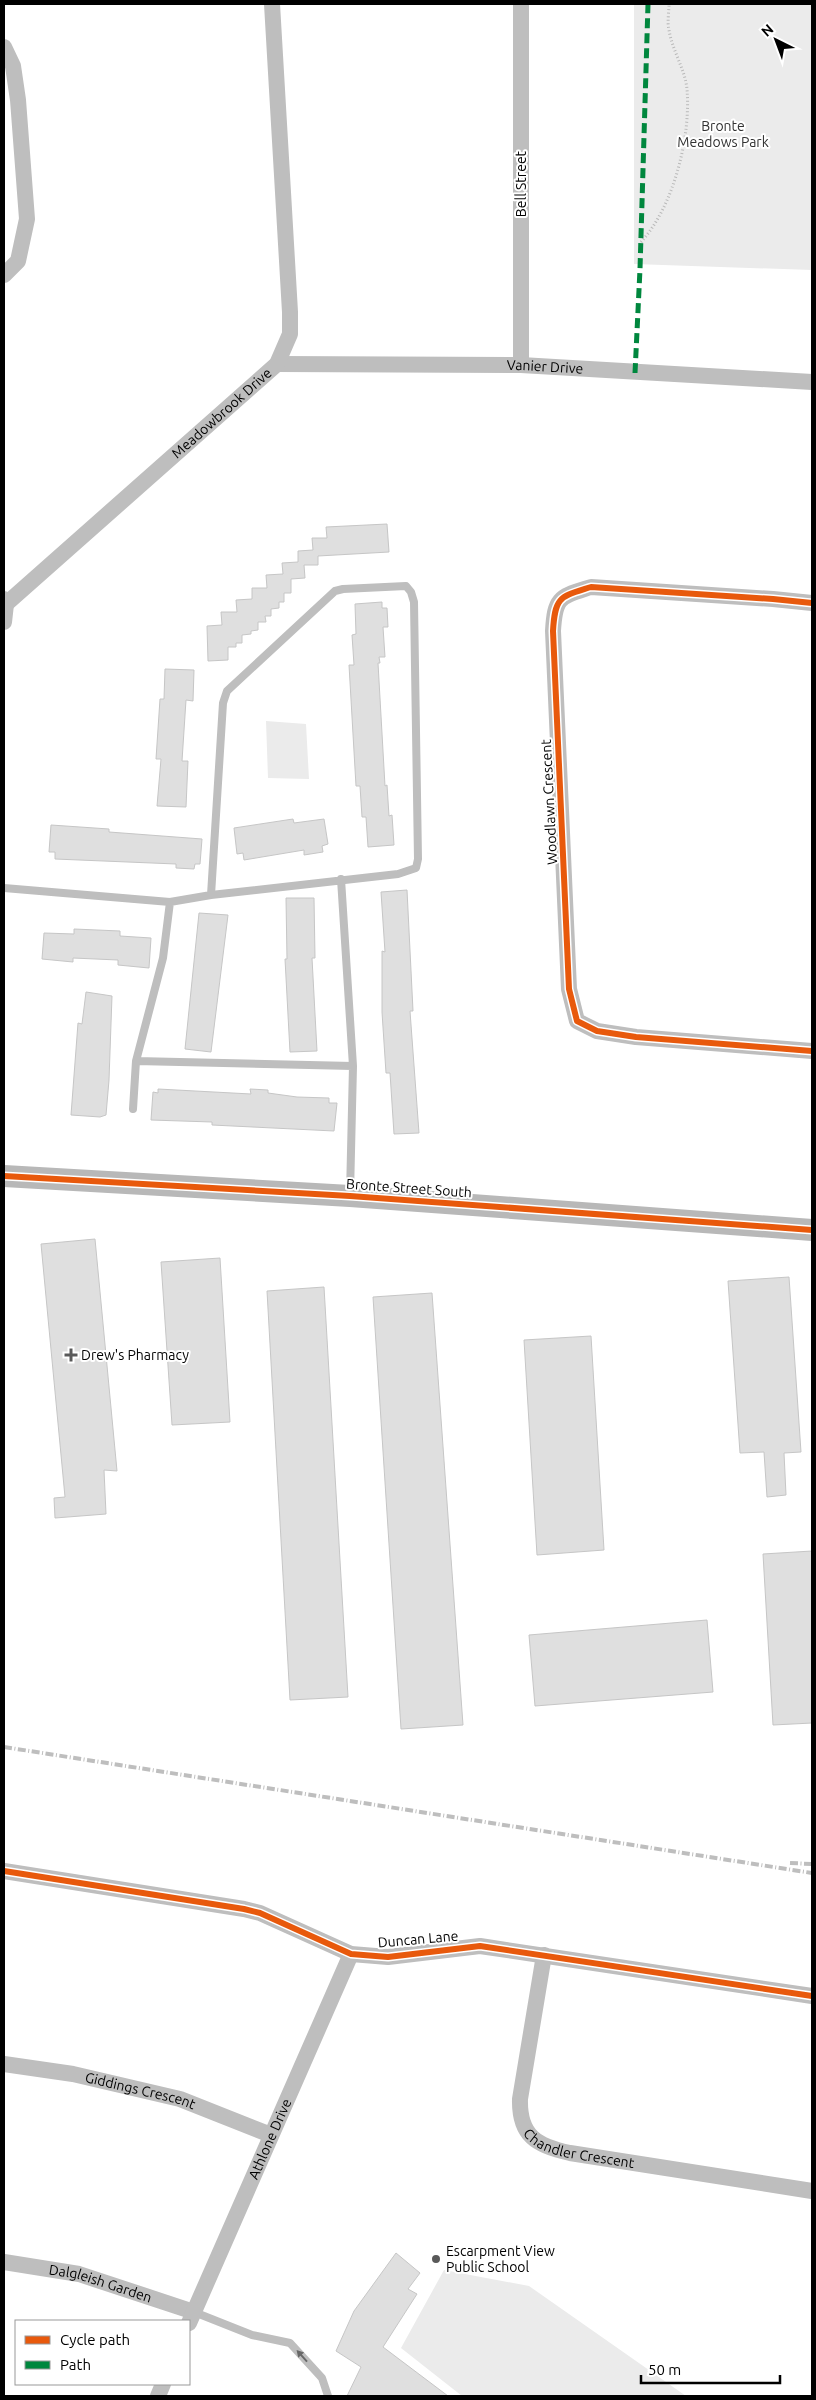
<svg xmlns="http://www.w3.org/2000/svg" width="816" height="2400" viewBox="0 0 816 2400" font-family="Ubuntu,sans-serif">
	<style>
		.green { fill: #ebebeb }
		.building { fill: #dfdfdf; stroke: #c6c6c6 }
		.lines { fill: none; stroke-linecap: round; stroke-linejoin: round }
		.path { stroke: #b9b9b9; stroke-width: 3; stroke-dasharray: 1 2.5; stroke-linecap: butt }
		.service { stroke: #bebebe; stroke-width: 8 }
		.minor { stroke: #bebebe; stroke-width: 16 }
		.secondary { stroke: #b8b8b8; stroke-width: 22 }
		.rail { stroke: #bebebe; stroke-width: 4; stroke-dasharray: 8 2.5 1 2.5; stroke-linecap: butt }
		.quiet { stroke: #00873e; stroke-width: 5; stroke-dasharray: 10 5; stroke-linecap: butt }
		.cycleway-casing { stroke: #fff; stroke-width: 9 }
		.cycleway { stroke: #e8590c; stroke-width: 6 }
		.oneway { fill: #686868 }
		.poi-dot { fill: #595959; stroke: #fff; stroke-width: 2 }
		.labels { text-anchor: middle; dominant-baseline: central; stroke-width: 4; stroke-linejoin: round; paint-order: stroke }
		.park-label { font-size: 14px; fill: #323232; stroke: #fff }
		.street-label { font-size: 14px; fill: #000; stroke: #fff }
		.poi-label { font-size: 14px; fill: #000; stroke: #fff; text-anchor: start }
	</style>
	<rect width="100%" height="100%" fill="#fff"/>
	<path class="green" d="M634 4H812V270L634 264Z
		M266 721 306 724 309 779 268 778Z
		M444 2270 529 2286 686 2396H462L401 2348Z"/>
	<path class="building" d="M387 524 389 552 318 556V565H304L305 578 291 579V593H284V602H279V608L271 609V616H265L266 622H258V630L251 631V634L242 635V643H236V647H228V660L208 661 207 626 222 625 221 612H237L236 600 252 599V588H267L266 575 283 574 282 563 298 562V551L313 550 312 538H327L326 527Z
		M382 602V608H387L388 627H383L385 657H379L380 663H378L385 786 387 785 389 816 392 815 394 845 368 847 366 817H362L360 786H356L349 665H354L352 635 356 634 355 604Z
		M165 669 194 670 193 701 186 700 182 761H188L186 807 157 806 161 759H156L160 699H164Z
		M293 819 294 823 324 819 328 844 322 846 323 852 304 855V850L244 860 243 853 237 854 234 828Z
		M51 825 109 829V832L202 839 200 864H195L194 869 176 868V864L55 859V852H49Z
		M407 890 413 1011H410L419 1133 394 1134 390 1073H386L382 1012V951L385 952 381 892Z
		M286 898H314L315 958H312L317 1051 290 1052 285 959H287Z
		M199 913 228 915 211 1052 185 1049Z
		M74 929 120 931V936L151 938 149 968 118 965V960L73 958V962L42 959 44 933 74 934Z
		M86 992 112 996 109 1080 106 1115 100 1117 71 1115 78 1023 82 1024Z
		M158 1089 251 1094 250 1089 268 1090V1093L297 1097 329 1098V1103H337L334 1131 212 1125V1122L151 1120 153 1092 158 1093Z
		M95 1239 117 1471 104 1470 106 1514 55 1518 54 1498 65 1497 41 1244Z
		M220 1258 230 1422 172 1425 161 1262Z
		M789 1277 801 1452 784 1453 786 1495 767 1497 764 1452 740 1453 728 1281Z
		M324 1287 348 1697 290 1700 267 1291Z
		M432 1293 463 1725 401 1729 373 1297Z
		M591 1336 604 1550 537 1555 524 1340Z
		M812 1551V1723L773 1725 763 1554Z
		M707 1620 713 1692 535 1706 529 1635Z
		M396 2253 420 2273 408 2289 417 2294 383 2347 448 2396H347L361 2367 336 2351 354 2311Z"/>
	<g class="lines">
		<path class="path" d="M641 242C674 206 691 136 687 89 685 69 672 50 669 30 667 22 669 12 669 4"/>
		<path class="service" d="M341 879 353 1066 350 1194
			M4 888 170 902 211 895 398 874 416 868 418 859 414 602 411 592 406 586 343 589 335 591 227 691 223 703 211 895
			M136 1061 353 1066
			M133 1109 136 1061 163 958 170 902
			M194 2312 252 2335 290 2343 322 2378 328 2396"/>
		<g class="minor">
			<path d="M521 4V365"/>
			<path d="M4 47 13 66 18 100 27 219 18 261 4 275"/>
			<path id="s1" d="M277 364 521 365 812 382"/>
			<path d="M4 599 6 604 4 622"/>
			<path d="M812 603 773 599 591 587C560 597 555 596 553 631L569 989 577 1021 597 1031 636 1037 812 1051"/>
			<path id="s2" d="M6 604 277 364 290 334V312L272 4"/>
			<path d="M4 1871 244 1909 260 1913 351 1954 388 1957 480 1946 812 1996"/>
			<path id="s3" d="M544 1955 520 2099C519 2136 537 2146 570 2153L812 2191"/>
			<path id="s4" d="M4 2064 73 2074 180 2099 271 2135"/>
			<path id="s5" d="M4 2262 79 2274 194 2312"/>
			<path id="s6" d="M189 2323 351 1954"/>
			<path d="M158 2396 163 2384"/>
		</g>
		<path class="secondary" d="M4 1176 350 1196 812 1230"/>
		<path class="rail" d="M4 1747 812 1873
			M790 1863 812 1864"/>
		<path class="quiet" d="M635 373 640 269 648 4"/>
		<g class="cycleway-casing">
			<path id="cycleway" d="M812 603 773 599 591 587C560 597 555 596 553 631L569 989 577 1021 597 1031 636 1037 812 1051
				M4 1176 350 1196 812 1230
				M4 1871 244 1909 260 1913 351 1954 388 1957 480 1946 812 1996"/>
		</g>
		<use href="#cycleway" class="cycleway"/>
	</g>
	<defs><path id="oneway-solid" d="M-6-.8H1V-3.2L6.5 0L1 3.2V.8H-6Z" transform="scale(1.25)"/></defs>
	<use class="oneway" href="#oneway-solid" transform="translate(302 2356) rotate(-132)"/>
	<g class="poi-dot">
		<path d="M68.5 1347.5h5v5h5v5h-5v5h-5v-5h-5v-5h5z"/>
		<circle cx="436" cy="2259" r="5"/>
	</g>
	<g class="labels">
		<g class="park-label">
			<text x="723" y="126">Bronte<tspan x="723" dy="16">Meadows Park</tspan></text>
		</g>
		<g class="street-label">
			<text transform="translate(521 184) rotate(-90)">Bell Street</text>
			<text stroke="none"><textPath href="#s1" startOffset="268">Vanier Drive</textPath></text>
			<text stroke="none"><textPath href="#s2" startOffset="288">Meadowbrook Drive</textPath></text>
			<text transform="translate(549 802) rotate(-93)">Woodlawn Crescent</text>
			<text transform="translate(409 1188) rotate(4)">Bronte Street South</text>
			<text transform="translate(418 1939) rotate(-5)">Duncan Lane</text>
			<text stroke="none"><textPath href="#s4" startOffset="139">Giddings Crescent</textPath></text>
			<text stroke="none"><textPath href="#s6" startOffset="201">Athlone Drive</textPath></text>
			<text stroke="none"><textPath href="#s3" startOffset="236">Chandler Crescent</textPath></text>
			<text stroke="none"><textPath href="#s5" startOffset="99">Dalgleish Garden</textPath></text>
		</g>
		<g class="poi-label">
			<text x="81" y="1355">Drew's Pharmacy</text>
			<text x="446" y="2251">Escarpment View<tspan x="446" dy="16">Public School</tspan></text>
		</g>
	</g>
	<rect width="816" height="2400" fill="none" stroke="#000000" stroke-width="10"/>
	<rect x="15" y="2320" width="175" height="65" fill="#ffffff" stroke="#999999"/>
	<rect x="25" y="2336" width="25" height="8" fill="#e8590c" stroke="#999999"/>
	<text x="60" y="2345" font-size="15" fill="#000000">Cycle path</text>
	<rect x="25" y="2361" width="25" height="8" fill="#00873e" stroke="#999999"/>
	<text x="60" y="2370" font-size="15" fill="#000000">Path</text>
	<g transform="translate(776 40) rotate(318)" stroke="#ffffff" stroke-width="4" paint-order="stroke">
	<path d="M0-4L9 19L0 12L-9 19Z" fill="#000000"/>
	<text y="-8" font-size="14" font-weight="bold" text-anchor="middle" fill="#000000">N</text>
	</g>
	<path d="M641 2375v8h139v-8" fill="none" stroke="#000000" stroke-width="2.5"/>
	<text x="648" y="2375" font-size="15" fill="#000000" stroke="#ffffff" stroke-width="4" paint-order="stroke">50 m</text>
</svg>
